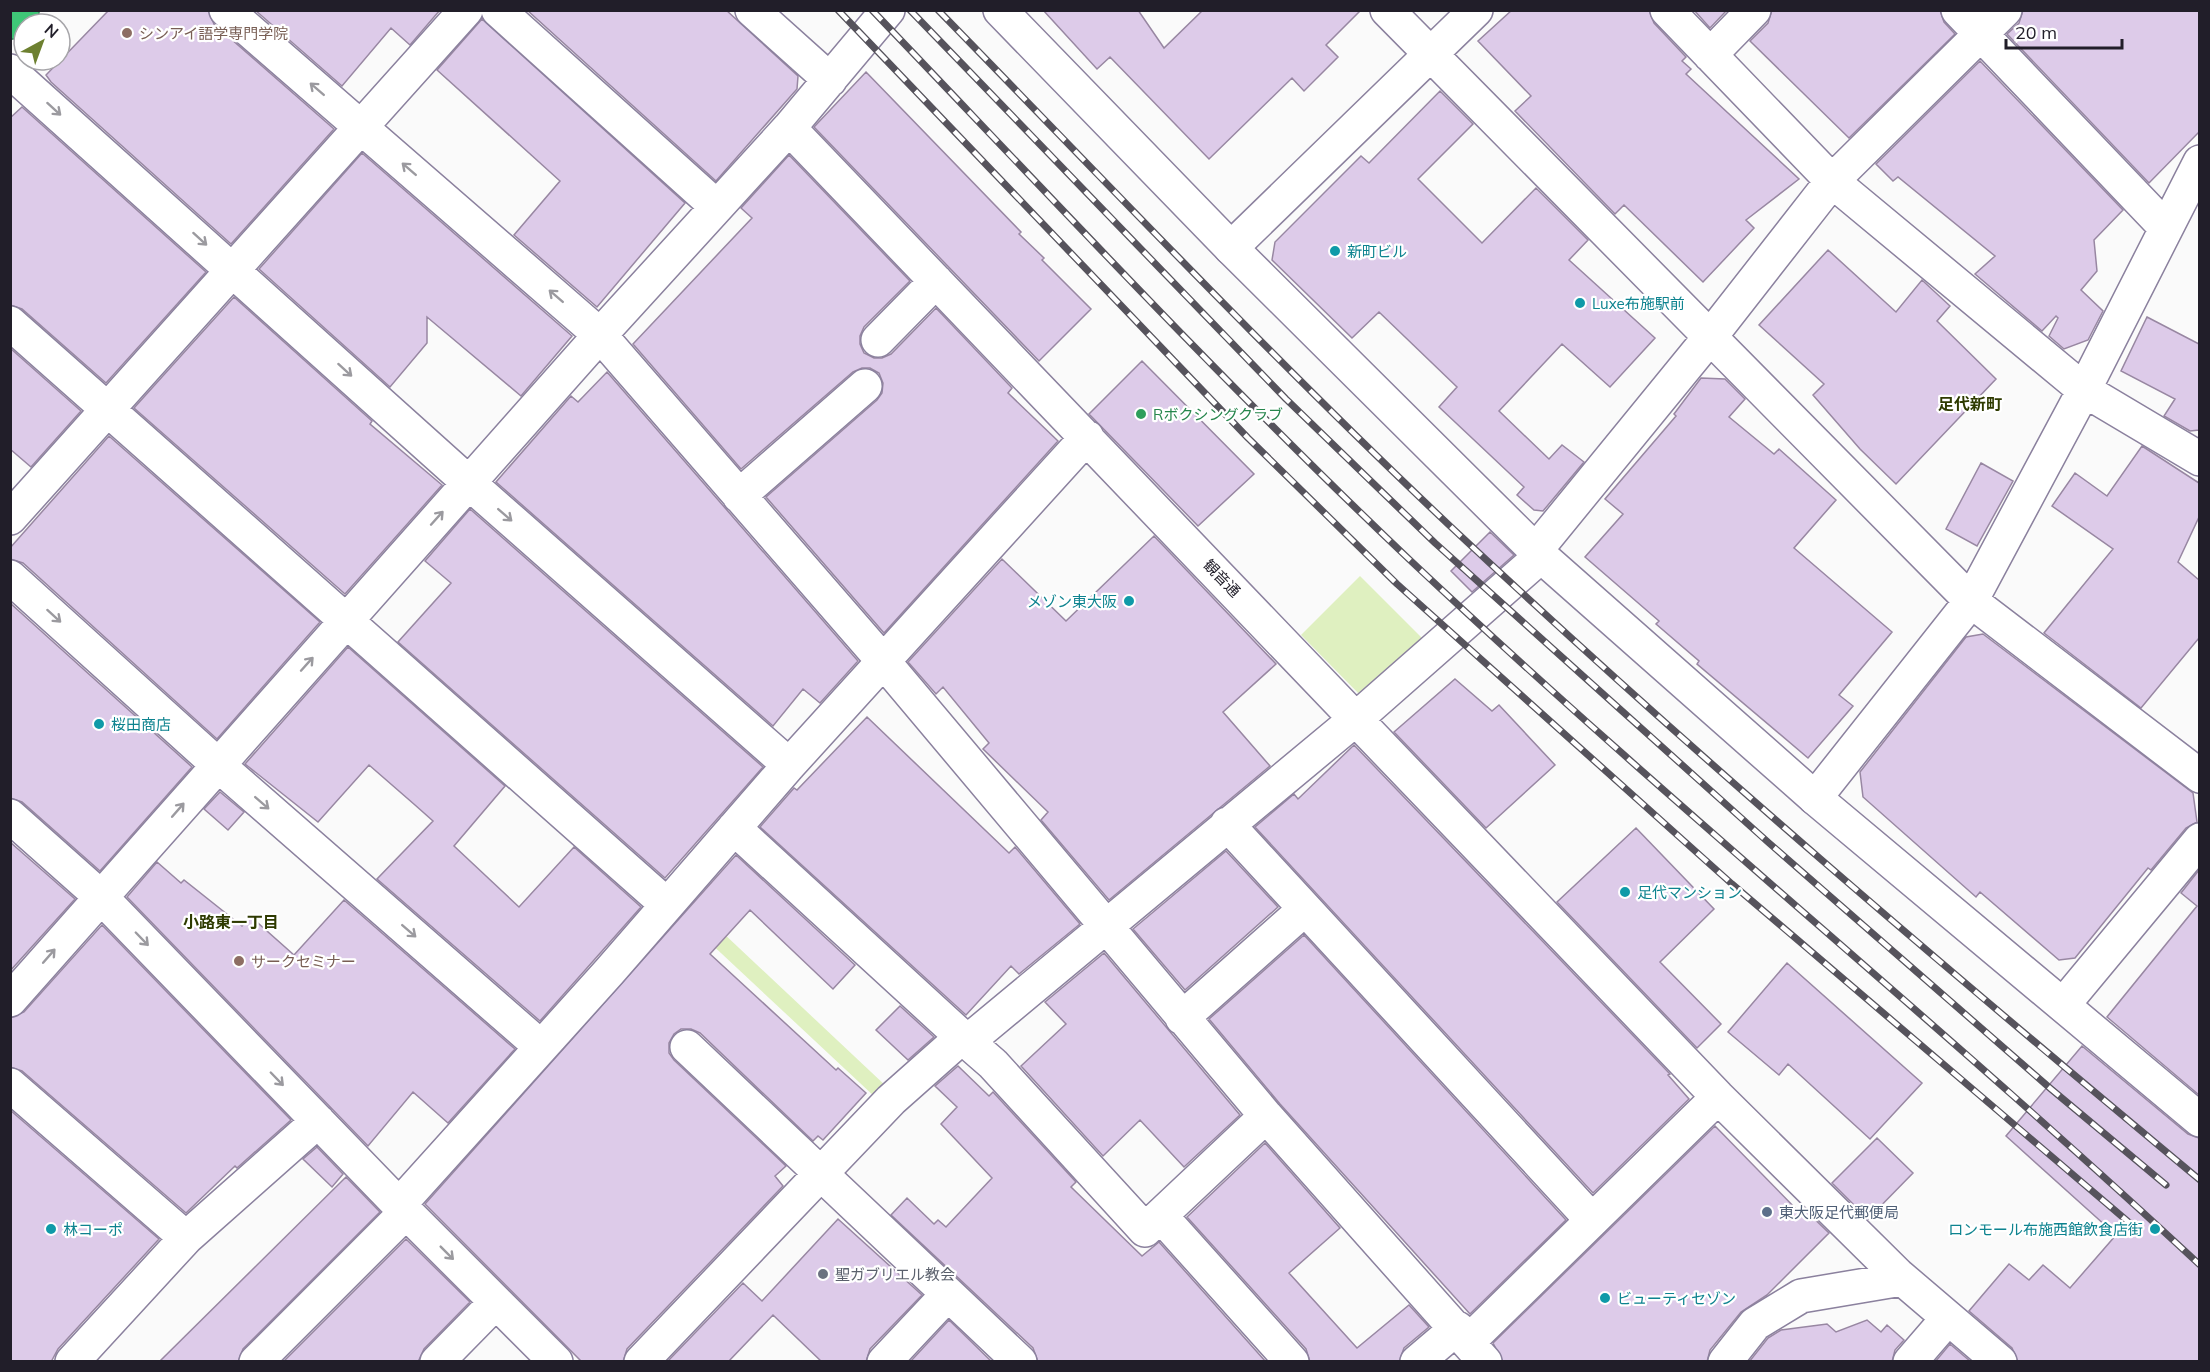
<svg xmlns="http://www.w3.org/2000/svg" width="2210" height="1372" viewBox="0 0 2210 1372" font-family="Mulish,'Noto Sans JP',sans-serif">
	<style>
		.green { fill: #dff0c0 }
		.building { fill: #ddcbe9; stroke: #9887a2; stroke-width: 1.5 }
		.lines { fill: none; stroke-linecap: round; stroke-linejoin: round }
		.street-casing { stroke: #8b819e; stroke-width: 36 }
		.secondary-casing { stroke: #8b819e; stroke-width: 36 }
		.highway-casing { stroke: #348c5c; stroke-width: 36 }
		.street { stroke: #fff; stroke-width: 33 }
		.secondary { stroke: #fff; stroke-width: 33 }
		.highway { stroke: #3fc777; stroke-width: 33 }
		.rail-casing { stroke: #56535c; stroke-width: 7 }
		.rail { stroke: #fff; stroke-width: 4.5; stroke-dasharray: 14; stroke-linecap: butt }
		.oneway { stroke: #9b9a9f }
		.education-dot { fill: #8d6e63; stroke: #fff; stroke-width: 2 }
		.culture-dot { fill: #0f9aa8; stroke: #fff; stroke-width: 2 }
		.leisure-dot { fill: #2e9e5b; stroke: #fff; stroke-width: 2 }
		.service-dot { fill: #5c6f8a; stroke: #fff; stroke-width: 2 }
		.worship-dot { fill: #6b7280; stroke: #fff; stroke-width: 2 }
		.labels { text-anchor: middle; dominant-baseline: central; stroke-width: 4.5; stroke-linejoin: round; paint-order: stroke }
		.education-label { font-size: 15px; fill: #785e54; stroke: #fff; text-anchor: start }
		.culture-label { font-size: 15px; fill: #0d838f; stroke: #fff; text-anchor: start }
		.leisure-label { font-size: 15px; fill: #27864d; stroke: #fff; text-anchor: start }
		.street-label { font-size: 15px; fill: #211e29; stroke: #fff }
		.service-label { font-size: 15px; fill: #4e5e75; stroke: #fff; text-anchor: start }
		.worship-label { font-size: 15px; fill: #5b616d; stroke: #fff; text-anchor: start }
		.neighbourhood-label { font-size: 16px; font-weight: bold; fill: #2e3a00; stroke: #fff }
	</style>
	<rect width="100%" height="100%" fill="#fafafa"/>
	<path class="green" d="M1360 576 1422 638 1362 697 1301 635Z
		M687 899 887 1087 876 1098 676 911Z"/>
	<path class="building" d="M109 10H208L214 24 334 129 231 244 51 82 46 75Z
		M255 10H440L410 45 391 28 342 86Z
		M527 10H726L798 76 797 89 716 181Z
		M1043 10H1138L1164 48 1203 10H1361L1326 45 1338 57 1304 91 1292 78 1209 159 1110 57 1097 69Z
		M1512 10H1649L1654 23 1686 57 1682 61 1691 69 1686 74 1799 179 1746 220 1754 228 1703 282 1624 205 1615 214 1515 111 1531 96 1478 41Z
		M1694 10H1727L1710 28Z
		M1772 10H1940L1944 22 1955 34 1849 138 1750 41 1768 23Z
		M2023 10H2199V132L2149 183 2007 34 2019 23Z
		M482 19 685 203 597 307 514 235 560 181 437 70Z
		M1980 61 2123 210 2094 240 2097 271 2081 290 2103 311 2088 340 2064 349 2049 336 2058 318 2056 316 2042 331 1975 274 1995 256 1898 177 1893 181 1876 164Z
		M866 72 1021 232 1019 234 1044 258 1042 260 1091 309 1039 361 814 127Z
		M1440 91 1473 124 1418 179 1482 243 1536 188 1588 240 1569 260 1655 338 1610 387 1562 344 1499 411 1549 459 1562 445 1584 462 1543 511 1534 510 1517 495 1524 487 1439 407 1457 387 1379 312 1352 338 1272 260 1275 242 1361 156 1369 163Z
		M22 107 206 272 106 383 22 309 10 305V118Z
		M362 153 572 336 521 396 427 317V343L390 387 259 269Z
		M789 155 910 281 864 327 860 336V344L864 353 874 358H882L891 354 936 308 1012 388 1008 393 1058 441 884 633 766 497 877 400 882 393 883 383 879 373 870 368H862L853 372 741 469 633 344 752 218 741 208Z
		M1828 250 1896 312 1922 280 1950 306 1937 321 1996 379 1896 484 1860 449 1813 395 1824 384 1759 325Z
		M234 297 372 421 370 424 442 485 345 594 134 408Z
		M2147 317 2199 344V430L2190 431 2164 416 2175 399 2121 371Z
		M10 348 81 411 31 467 10 449Z
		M1142 361 1254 474 1198 526 1089 414Z
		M607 372 858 661 820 703 803 689 773 726 496 482 571 396 578 402Z
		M1701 378 1725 379 1745 399 1729 417 1774 454 1779 449 1836 500 1794 548 1892 632 1839 695 1853 706 1808 758 1697 664 1699 661 1656 624 1659 621 1585 557 1623 514 1605 499 1676 416 1674 414Z
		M109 436 320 622 217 739 23 563 10 559V548Z
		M2142 446 2199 483V517L2178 562 2199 580V638L2141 708 2044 633 2113 549 2052 506 2075 473 2107 496Z
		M1981 463 2013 481 1977 546 1946 529Z
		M470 509 763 767 665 878 398 642 451 583 425 561Z
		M1490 532 1514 555 1472 592 1451 571Z
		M1154 536 1276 664 1223 712 1270 766 1109 900 1041 820 1048 812 983 749 989 743 943 687 936 694 908 662 1002 559 1066 621Z
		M10 603 192 767 100 871 22 802 10 798Z
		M1983 634 2193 793 2197 822 2186 828 2151 870 2148 868 2075 958 2059 960 1980 892 1976 897 1863 797 1860 772 1966 637Z
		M348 647 505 786 454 846 519 907 574 847 641 907 540 1021 377 879 433 821 415 805 369 765 318 822 245 764Z
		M1455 679 1492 711 1499 705 1555 765 1486 828 1394 732Z
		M867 717 1009 853 1015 847 1080 924 1019 974 1011 966 966 1015 760 827 794 788 797 790Z
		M1354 745 1670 1074 1668 1075 1689 1099 1593 1193 1255 827 1294 794 1298 799Z
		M220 792 244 812 228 830 204 809Z
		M1636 828 1714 909 1660 962 1721 1024 1697 1048 1557 902Z
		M10 842 75 899 10 971Z
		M1226 851 1278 907 1185 990 1133 929Z
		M736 855 855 965 833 989 750 910 710 954 836 1070 838 1068 866 1093 823 1140 818 1136 813 1141 700 1033 691 1029H681L674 1034 669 1043V1053L674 1060 786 1166 775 1176 783 1186 627 1349 623 1362H582L425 1204Z
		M157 862 181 883 184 880 242 926 250 916 294 955 344 900 515 1049 448 1123 413 1092 368 1146 127 897Z
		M2199 870V1095L2107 1017 2197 906 2181 893Z
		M102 925 291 1120 237 1168 235 1166 186 1213 22 1071 10 1067V1018L24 1012Z
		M1304 935 1566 1220 1470 1314 1280 1104 1209 1019Z
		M1104 953 1240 1115 1184 1167 1140 1120 1103 1156 1021 1066 1066 1024 1045 1002Z
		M1787 963 1922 1083 1870 1139 1788 1064 1779 1075 1728 1032Z
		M900 1006 934 1037 908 1060 876 1030Z
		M2082 1046 2188 1134 2199 1138V1362H2018L2012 1348 1969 1311 2009 1264 2029 1280 2043 1265 2070 1288 2116 1235 2006 1136Z
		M958 1066 989 1096 993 1092 1076 1182 1071 1187 1142 1256 1159 1242 1266 1362H1038L1033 1348 891 1215 907 1198 934 1224 938 1220 946 1227 992 1178 941 1124 957 1107 935 1086Z
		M10 1110 159 1239 58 1349 51 1362H10Z
		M1715 1126 1801 1214 1805 1210 1829 1233 1767 1295 1741 1312 1710 1350 1707 1362H1503L1493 1343Z
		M1877 1138 1913 1173 1868 1219 1832 1183Z
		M1265 1143 1340 1228 1289 1273 1357 1348 1409 1305 1429 1327 1404 1348 1399 1362H1310L1306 1349 1187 1217Z
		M317 1147 343 1174 332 1187 303 1159Z
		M346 1177 380 1212 243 1349 238 1362H159Z
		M838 1219 922 1295 870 1349 866 1362H822L773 1315 728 1362H667L743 1283 762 1301Z
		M406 1239 470 1302 424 1349 418 1362H283Z
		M949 1320 992 1362H910Z
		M1867 1320 1881 1332 1887 1325 1904 1340 1895 1350 1892 1362H1749L1768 1338 1781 1330 1827 1324 1836 1332Z
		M1950 1344 1971 1362H1935Z"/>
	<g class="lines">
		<g class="street-casing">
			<path id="street" d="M226 10 600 335 884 662 1266 1116 1485 1362
				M498 10 717 207
				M752 10 830 80
				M1387 10 1971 601 2200 776
				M1667 10 1832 181 2084 390 2200 459
				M1958 10 2166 228
				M1710 55 1754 10
				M10 71 469 483 789 765
				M789 128 1718 1097 1898 1275 2000 1362
				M1231 248 1476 10
				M10 323 666 904
				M878 340 936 281
				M739 496 865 386
				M10 518 466 10
				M1536 550 1710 337 1832 181 2005 10
				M10 577 218 765 541 1047
				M1815 798 1971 601 2084 390 2200 162
				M10 816 101 897 399 1205 556 1362
				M1227 824 1591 1219
				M10 1000 600 335 789 128 888 10
				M2063 1005 2200 840
				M1182 1018 1305 909
				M962 1037 993 1064 1145 1230 1266 1116
				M967 1042 1357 718 1541 556
				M687 1047 1020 1362
				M10 1085 186 1238
				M399 1205 609 972 789 765 1087 437
				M1161 1216 1292 1362
				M1457 1328 1471 1339 1718 1097
				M72 1362 186 1238 318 1121
				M256 1362 406 1212
				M437 1362 496 1302
				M641 1362 891 1100 962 1037 734 828
				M884 1362 948 1294
				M1417 1362 1457 1328
				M1725 1362 1755 1324 1801 1296 1902 1279
				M1910 1362 1948 1318"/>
		</g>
		<g class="secondary-casing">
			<path id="secondary" d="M1000 10 1231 248 1541 556 1815 798 2200 1120"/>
		</g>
		<g class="highway-casing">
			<path id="highway" d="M10 22 22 10"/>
		</g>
		<use href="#street" class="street"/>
		<use href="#secondary" class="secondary"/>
		<use href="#highway" class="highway"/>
		<g class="rail-casing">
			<path id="rail" d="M838 10 1248 438 1397 584 1732 884 2139 1231
				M872 10C1050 196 1225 385 1412 562 1668 803 1942 1025 2200 1265
				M910 10 1286 399 1435 543 1769 843 2051 1089 2166 1185
				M938 10C1108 184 1274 360 1450 526 1692 753 1945 968 2200 1180"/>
		</g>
		<use href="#rail" class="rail"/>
	</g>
	<defs><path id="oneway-shaft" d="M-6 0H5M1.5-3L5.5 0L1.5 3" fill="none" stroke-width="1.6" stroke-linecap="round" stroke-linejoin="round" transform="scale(1.5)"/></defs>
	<g class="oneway">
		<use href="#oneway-shaft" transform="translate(317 89) rotate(-139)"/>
		<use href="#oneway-shaft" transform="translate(54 109) rotate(42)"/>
		<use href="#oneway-shaft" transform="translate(409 169) rotate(-139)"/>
		<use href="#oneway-shaft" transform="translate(200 239) rotate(42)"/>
		<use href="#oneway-shaft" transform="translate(556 296) rotate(-139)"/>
		<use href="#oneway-shaft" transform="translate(345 370) rotate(42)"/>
		<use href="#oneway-shaft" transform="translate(505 515) rotate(41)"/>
		<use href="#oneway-shaft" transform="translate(437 518) rotate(-48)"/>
		<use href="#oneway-shaft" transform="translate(54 616) rotate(42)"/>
		<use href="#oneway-shaft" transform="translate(307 664) rotate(-48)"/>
		<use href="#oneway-shaft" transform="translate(262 803) rotate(41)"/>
		<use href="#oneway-shaft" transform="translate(178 810) rotate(-49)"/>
		<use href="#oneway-shaft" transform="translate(409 931) rotate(41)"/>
		<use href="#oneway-shaft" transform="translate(142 939) rotate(46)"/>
		<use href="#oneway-shaft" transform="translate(49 956) rotate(-49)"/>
		<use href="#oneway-shaft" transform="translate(277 1079) rotate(46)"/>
		<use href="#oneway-shaft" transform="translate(447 1253) rotate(45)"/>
	</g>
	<g class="education-dot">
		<circle cx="127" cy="33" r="6"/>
		<circle cx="239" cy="961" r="6"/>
	</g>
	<g class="culture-dot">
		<circle cx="1335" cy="251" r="6"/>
		<circle cx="1580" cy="303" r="6"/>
		<circle cx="1129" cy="601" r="6"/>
		<circle cx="99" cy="724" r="6"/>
		<circle cx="1625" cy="892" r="6"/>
		<circle cx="51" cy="1229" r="6"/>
		<circle cx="2155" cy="1229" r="6"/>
		<circle cx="1605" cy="1298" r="6"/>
	</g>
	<circle class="leisure-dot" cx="1141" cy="414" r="6"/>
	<circle class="service-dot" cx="1767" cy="1212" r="6"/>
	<circle class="worship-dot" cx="823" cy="1274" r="6"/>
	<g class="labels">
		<g class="education-label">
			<text x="139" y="33">シンアイ語学専門学院</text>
			<text x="251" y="961">サークセミナー</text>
		</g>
		<g class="culture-label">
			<text x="1347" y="251">新町ビル</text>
			<text x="1592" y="303">Luxe布施駅前</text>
			<text x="1117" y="601" text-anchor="end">メゾン東大阪</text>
			<text x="111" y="724">桜田商店</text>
			<text x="1637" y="892">足代マンション</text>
			<text x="63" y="1229">林コーポ</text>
			<text x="2143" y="1229" text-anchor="end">ロンモール布施西館飲食店街</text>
			<text x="1617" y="1298">ビューティセゾン</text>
		</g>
		<g class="leisure-label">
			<text x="1153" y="414">Rボクシングクラブ</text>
		</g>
		<g class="street-label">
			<text transform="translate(1222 578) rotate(46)">観音通</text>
		</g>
		<g class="service-label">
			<text x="1779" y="1212">東大阪足代郵便局</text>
		</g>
		<g class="worship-label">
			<text x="835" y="1274">聖ガブリエル教会</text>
		</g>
		<g class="neighbourhood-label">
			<text x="1970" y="404">足代新町</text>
			<text x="231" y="922">小路東一丁目</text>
		</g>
	</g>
	<rect width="2210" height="1372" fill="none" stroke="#211e29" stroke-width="24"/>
	<g transform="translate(42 42) rotate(41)"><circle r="28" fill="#ffffff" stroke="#a6a5a9" stroke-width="1.5"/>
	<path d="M0-4.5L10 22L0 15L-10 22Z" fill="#6d8030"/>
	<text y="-9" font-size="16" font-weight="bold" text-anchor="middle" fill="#211e29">N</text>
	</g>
	<path d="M2006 39v9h116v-9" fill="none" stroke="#211e29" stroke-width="3"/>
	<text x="2015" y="39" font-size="18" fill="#211e29" stroke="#ffffff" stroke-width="4.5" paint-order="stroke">20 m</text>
</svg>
